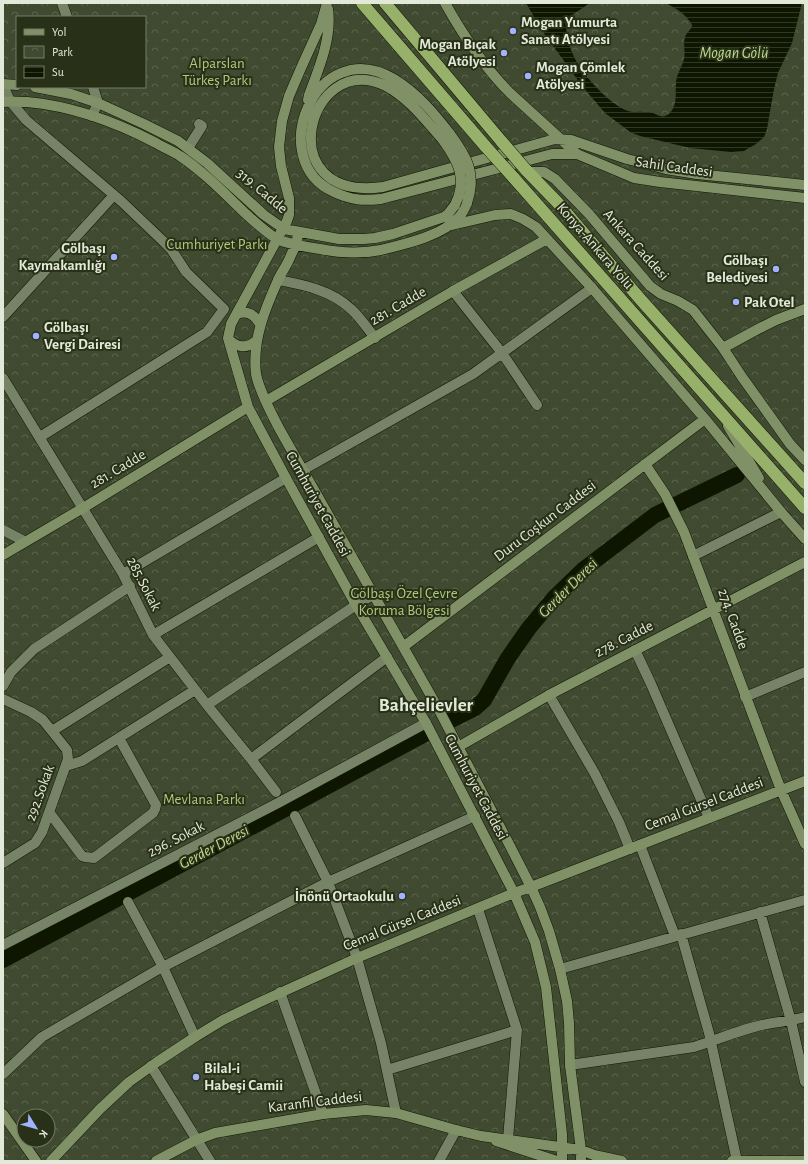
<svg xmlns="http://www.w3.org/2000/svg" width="808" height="1164" viewBox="0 0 808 1164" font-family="'Alegreya Sans',sans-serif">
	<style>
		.park { fill: url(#park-crowns); fill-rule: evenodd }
		.water { fill: url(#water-rules) }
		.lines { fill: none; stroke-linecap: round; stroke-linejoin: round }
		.river { stroke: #0e1601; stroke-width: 16 }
		.street-casing { stroke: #111802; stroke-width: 11 }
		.secondary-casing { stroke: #111802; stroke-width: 11 }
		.highway-casing { stroke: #111802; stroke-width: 13 }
		.street { stroke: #778366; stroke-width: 10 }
		.secondary { stroke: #819167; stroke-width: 10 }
		.highway { stroke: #98b16a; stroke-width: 12 }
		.secondary-bridge-casing { stroke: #111802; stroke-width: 11; stroke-linecap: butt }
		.highway-bridge-casing { stroke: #111802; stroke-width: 13; stroke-linecap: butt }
		.secondary-bridge { stroke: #819167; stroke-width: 10 }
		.highway-bridge { stroke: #98b16a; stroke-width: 12 }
		.poi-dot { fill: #a3b2fd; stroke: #283117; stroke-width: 1.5 }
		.labels { text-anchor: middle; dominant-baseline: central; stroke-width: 4; stroke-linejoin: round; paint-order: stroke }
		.poi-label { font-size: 15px; font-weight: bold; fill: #e3e9d9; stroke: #283117; text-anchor: start }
		.park-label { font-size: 15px; fill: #afca7f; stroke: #283117 }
		.street-label { font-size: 15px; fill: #e3e9d9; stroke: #283117 }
		.water-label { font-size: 16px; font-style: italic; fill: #bed98e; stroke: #283117 }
		.district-label { font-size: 19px; font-weight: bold; fill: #e3e9d9; stroke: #283117 }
	</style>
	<defs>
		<pattern id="park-crowns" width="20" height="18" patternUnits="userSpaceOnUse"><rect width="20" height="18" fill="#404a30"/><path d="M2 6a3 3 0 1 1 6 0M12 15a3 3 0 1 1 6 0" fill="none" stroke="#5b644d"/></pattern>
		<pattern id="water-rules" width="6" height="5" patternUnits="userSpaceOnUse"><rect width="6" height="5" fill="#0e1601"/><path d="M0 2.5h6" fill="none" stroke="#313825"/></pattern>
	</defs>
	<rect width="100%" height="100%" fill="#283117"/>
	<path class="park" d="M3 3H805V1161H3ZM17 17H145V87H17ZM24 1116H48V1140H24Z"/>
	<path class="water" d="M526 3H590L566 19 565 22C567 32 568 43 572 52 578 70 609 105 628 111 634 113 642 111 649 112 657 113 661 120 669 114 678 105 675 93 676 82 677 73 682 67 684 59 686 51 682 42 686 35 688 31 692 29 692 25 686 14 676 8 665 3H802L792 43 778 73 774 89 767 129 764 137 756 144 744 151 731 152 690 148 640 136 630 132 605 113 582 86 541 29Z"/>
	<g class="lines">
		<path class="river" d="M449 721 475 708 484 700 508 658 529 628 554 598 584 569 655 515 737 475
			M3 960 425 734"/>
		<g class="street-casing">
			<path id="street" d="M62 3 67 17
				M3 85 10 101 26 120 121 201 163 241 171 249 186 272 224 309 207 332 40 437
				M92 116 98 103 93 87
				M188 148 202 126 199 124
				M278 280C304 285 331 290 351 309 360 317 367 328 375 338
				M453 291 502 353 537 405
				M3 317 114 195
				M3 378 123 574 153 635 207 705 251 759 276 792
				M303 470 473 374 592 288
				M3 530 24 541
				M693 556 781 512
				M123 574 286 478
				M153 635 319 537
				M635 650 651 684 709 818
				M3 686 11 672 34 649 130 586
				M549 695 595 774 619 822 630 849
				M745 697 805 672
				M3 699 31 712 43 720 67 750 68 759 42 832 35 843 3 863
				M207 705 356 605 373 595
				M52 731 170 657
				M251 759 387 657
				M66 766 82 761 195 690
				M49 812 82 856 85 857 94 858 153 813 155 809 156 805 119 738
				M295 816 328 882 357 958 381 1043 396 1113
				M640 845 675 936
				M128 902 163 967 195 1037
				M760 912 791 1021 805 1082
				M681 934 709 1033 737 1161
				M3 945 278 803 426 723
				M560 969 805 900
				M280 992 323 1114
				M570 1065 694 1047C717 1040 739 1030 762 1025 776 1022 791 1021 805 1017
				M151 1066 210 1161
				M387 1070 517 1030 478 909
				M3 1074 42 1037 157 970 328 882 475 816
				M508 1139 517 1030
				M439 1161 456 1130"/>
		</g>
		<g class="secondary-casing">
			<path id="secondary" d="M327 3 321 24 301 68 289 96 282 121 279 147 281 166 289 198V215L287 221 231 324 228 338 248 407 286 478 356 605 426 723 514 893 535 942 546 987 562 1134V1161
				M445 3C463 35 484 67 510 93L577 154 634 178 660 182 805 198
				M3 84 17 85
				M35 87 71 94 98 103 144 124 178 141 207 163 264 215 284 229 339 239H364L375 238 393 234 444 217 448 214 455 205
				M308 100 309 95C319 68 332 38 328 9
				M3 102C11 101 19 102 27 102 72 106 116 122 156 143 164 148 173 151 180 156 204 172 225 194 246 214 255 222 269 235 279 240 292 245 307 247 320 249 340 253 361 254 381 250 405 244 442 236 459 217 463 213 465 208 467 203
				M450 134C434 113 417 93 394 79 315 33 264 161 334 192 351 200 363 201 381 199L552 154H577
				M443 140C426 121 409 98 386 86 307 48 268 203 383 187L555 139 571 140 627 159 666 169 697 174 805 185
				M527 172H544L555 179 589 214 650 286 661 294 678 301 693 310 723 348 742 377 790 444 805 460
				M452 225 495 215 511 214 523 219 536 227 592 288 705 419 781 512 805 539
				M299 232C297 240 295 248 291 255 288 264 282 271 278 280 265 309 252 340 256 374 259 390 272 415 280 430L439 710 510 846 531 887 540 907 549 931 560 969 567 1001 569 1023 570 1065 581 1150V1161
				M237 314C247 310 255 315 260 324
				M228 338C236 348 247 349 256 341
				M723 348 762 327 776 320 805 309
				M266 401 453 291 547 239
				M728 426 759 478
				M645 464 665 494 684 532 781 790 805 844
				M3 555 83 508 248 407
				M403 647 705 419
				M458 747 549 695 805 562
				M3 1114 36 1161
				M496 1141 557 1161
				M51 1161 100 1109 129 1082 157 1062 195 1037 223 1020 258 1003 357 958 514 893 531 887 805 781
				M156 1161 196 1140 215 1133 323 1114 366 1110 396 1113 456 1130 481 1136 581 1150 594 1155 622 1161
				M732 1161H805"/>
		</g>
		<g class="highway-casing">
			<path id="highway" d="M362 3 486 147
				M385 3 502 142
				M526 170 557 202 641 300 805 483
				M513 177 805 508"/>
		</g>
		<use href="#street" class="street"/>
		<use href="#secondary" class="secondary"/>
		<use href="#highway" class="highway"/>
		<g class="secondary-bridge-casing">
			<path id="secondary-bridge" d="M450 134C467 157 477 174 467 203
				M443 140C458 161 468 179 455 205"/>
		</g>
		<g class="highway-bridge-casing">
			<path id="highway-bridge" d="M502 142 526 170
				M486 147 513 177"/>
		</g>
		<use href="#secondary-bridge" class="secondary-bridge"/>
		<use href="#highway-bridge" class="highway-bridge"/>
	</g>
	<g class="poi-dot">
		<circle cx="513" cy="31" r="4"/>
		<circle cx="504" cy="53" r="4"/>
		<circle cx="528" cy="76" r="4"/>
		<circle cx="114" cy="257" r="4"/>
		<circle cx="776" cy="269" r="4"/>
		<circle cx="736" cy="302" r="4"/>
		<circle cx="36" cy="336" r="4"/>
		<circle cx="402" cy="896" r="4"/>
		<circle cx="196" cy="1077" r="4"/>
	</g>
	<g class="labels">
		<g class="poi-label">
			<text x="521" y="22">Mogan Yumurta<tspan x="521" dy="17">Sanatı Atölyesi</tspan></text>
			<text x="496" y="44" text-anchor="end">Mogan Bıçak<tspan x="496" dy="17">Atölyesi</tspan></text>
			<text x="536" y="67">Mogan Çömlek<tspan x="536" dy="17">Atölyesi</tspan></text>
			<text x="106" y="248" text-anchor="end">Gölbaşı<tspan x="106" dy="17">Kaymakamlığı</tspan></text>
			<text x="768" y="260" text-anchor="end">Gölbaşı<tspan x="768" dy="17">Belediyesi</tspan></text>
			<text x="744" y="302">Pak Otel</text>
			<text x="44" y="327">Gölbaşı<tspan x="44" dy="17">Vergi Dairesi</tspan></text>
			<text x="394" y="896" text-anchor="end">İnönü Ortaokulu</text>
			<text x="204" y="1068">Bilal-i<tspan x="204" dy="17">Habeşi Camii</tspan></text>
		</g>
		<g class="park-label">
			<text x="217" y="63">Alparslan<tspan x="217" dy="17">Türkeş Parkı</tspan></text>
			<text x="217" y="244">Cumhuriyet Parkı</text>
			<text x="404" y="593">Gölbaşı Özel Çevre<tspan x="404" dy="17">Koruma Bölgesi</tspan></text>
			<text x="204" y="799">Mevlana Parkı</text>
		</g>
		<g class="street-label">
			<text transform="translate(674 167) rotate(8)">Sahil Caddesi</text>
			<text transform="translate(262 191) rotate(40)">319. Cadde</text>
			<text transform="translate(636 245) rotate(48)">Ankara Caddesi</text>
			<text transform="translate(595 246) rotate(49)">Konya-Ankara Yolu</text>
			<text transform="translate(398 306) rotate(-30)">281. Cadde</text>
			<text transform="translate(118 469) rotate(-31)">281. Cadde</text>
			<text transform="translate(318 504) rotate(61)">Cumhuriyet Caddesi</text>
			<text transform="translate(545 521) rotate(-37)">Duru Coşkun Caddesi</text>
			<text transform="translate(144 584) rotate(63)">285.Sokak</text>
			<text transform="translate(733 619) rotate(70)">274. Cadde</text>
			<text transform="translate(624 639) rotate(-27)">278. Cadde</text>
			<text transform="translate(476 787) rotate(62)">Cumhuriyet Caddesi</text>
			<text transform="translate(40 793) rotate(-70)">292.Sokak</text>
			<text transform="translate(704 804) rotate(-21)">Cemal Gürsel Caddesi</text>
			<text transform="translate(176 839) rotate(-27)">296. Sokak</text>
			<text transform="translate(402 923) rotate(-22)">Cemal Gürsel Caddesi</text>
			<text transform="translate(315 1102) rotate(-7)">Karanfil Caddesi</text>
		</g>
		<g class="water-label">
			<text x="734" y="53">Mogan Gölü</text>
			<text transform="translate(568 588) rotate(-45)">Gerder Deresi</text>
			<text transform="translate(214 847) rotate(-28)">Gerder Deresi</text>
		</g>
		<g class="district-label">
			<text x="426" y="705">Bahçelievler</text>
		</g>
	</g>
	<rect width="808" height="1164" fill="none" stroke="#e3e9d9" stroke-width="8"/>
	<rect x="16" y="16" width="130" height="72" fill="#283117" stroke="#737b65"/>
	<rect x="24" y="29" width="20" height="6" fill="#819167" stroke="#737b65"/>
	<text x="52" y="36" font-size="12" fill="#e3e9d9">Yol</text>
	<rect x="24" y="46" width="20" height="12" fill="url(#park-crowns)" stroke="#737b65"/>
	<text x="52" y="56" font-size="12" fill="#e3e9d9">Park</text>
	<rect x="24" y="66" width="20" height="12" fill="url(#water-rules)" stroke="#737b65"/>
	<text x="52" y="76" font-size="12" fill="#e3e9d9">Su</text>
	<g transform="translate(36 1128) rotate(127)"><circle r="19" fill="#283117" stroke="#737b65"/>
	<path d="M0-3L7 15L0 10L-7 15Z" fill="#a3b2fd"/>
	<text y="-6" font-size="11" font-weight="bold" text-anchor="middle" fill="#e3e9d9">K</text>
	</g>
</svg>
